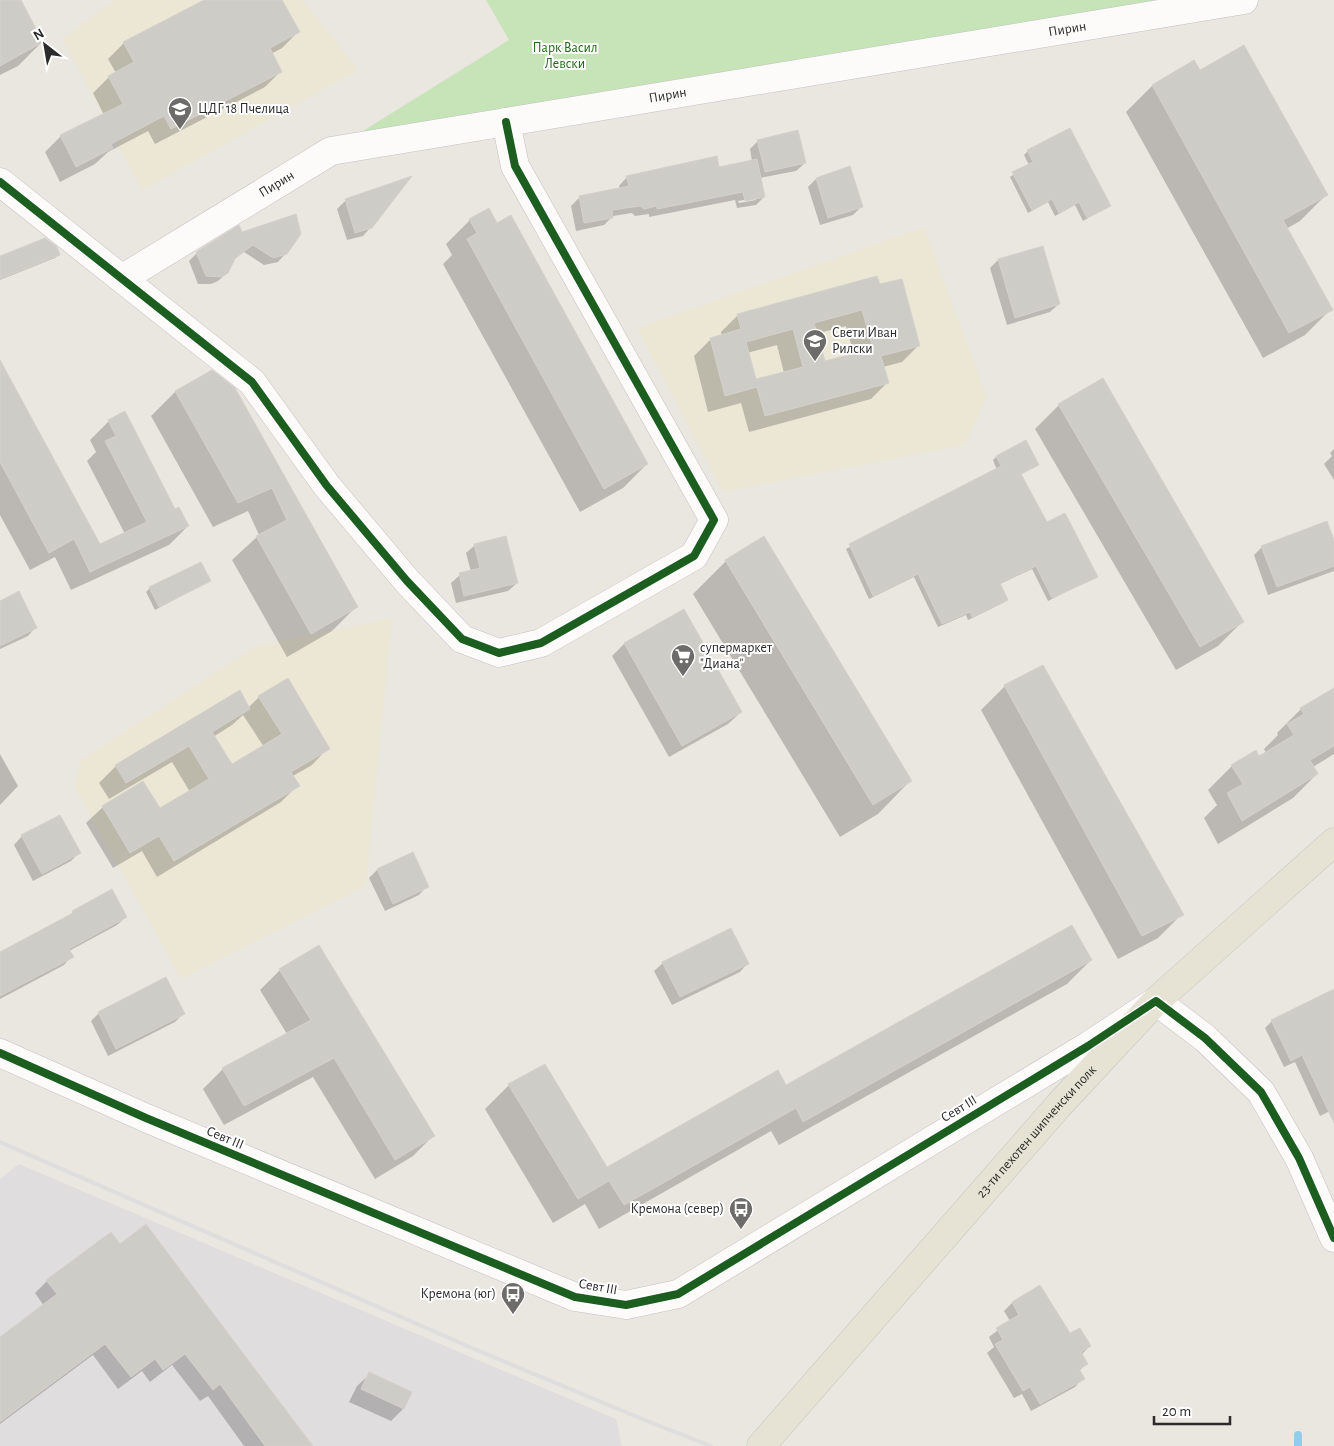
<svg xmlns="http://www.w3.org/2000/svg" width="1334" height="1446" viewBox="0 0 1334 1446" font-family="'Alegreya Sans',sans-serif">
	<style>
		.industrial { fill: #e0dddf }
		.education { fill: #ece6d5 }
		.green { fill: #c7e4b9 }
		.shadow { fill: #0003; fill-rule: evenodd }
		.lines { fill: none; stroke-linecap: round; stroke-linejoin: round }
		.stream { stroke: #95ccea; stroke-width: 8 }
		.building { fill: #ceccc7; stroke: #d4d1cc; fill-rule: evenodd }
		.minor-casing { stroke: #c3c2c1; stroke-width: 29 }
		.primary-casing { stroke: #c5c4c1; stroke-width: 29 }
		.minor { stroke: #fcfbfa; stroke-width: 28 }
		.primary { stroke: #e7e3d4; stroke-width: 28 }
		.rail { stroke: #dedede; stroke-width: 4 }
		.cycleway-casing { stroke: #fff; stroke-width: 11 }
		.cycleway { stroke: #1b5e20; stroke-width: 8 }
		.labels { text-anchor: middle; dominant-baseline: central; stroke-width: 4; stroke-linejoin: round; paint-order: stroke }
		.street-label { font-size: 14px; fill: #2b2b2b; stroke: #fff }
		.park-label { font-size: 14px; fill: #23681a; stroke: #fff }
		.poi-label { font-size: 14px; fill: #2b2b2b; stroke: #fff; text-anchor: start }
	</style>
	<rect width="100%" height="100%" fill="#eae6e0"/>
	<path class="industrial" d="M19 1164 616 1419 622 1446H0V1179Z"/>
	<path class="education" d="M115 0H303L358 70 142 190 62 38Z
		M924 227 987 397 965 445 723 492 637 328Z
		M392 618 366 886 181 979 75 787 81 760 256 646Z"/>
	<path class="green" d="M486 0H1244L331 151 509 40Z"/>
	<path class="shadow" d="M0 0H19L42 42 18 66 0 75Z
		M207 0H280L298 32 282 48 271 54 281 71 265 87 155 144 148 131 108 152 95 164 60 182 45 152 61 136 104 115 93 93 109 77 116 73 108 59 124 43Z
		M1194 62 1199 72 1326 195 1300 221 1286 229 1331 309 1305 335 1263 358 1126 112 1152 86Z
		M758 141 805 163 796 171 760 178 764 197 756 205 737 208 735 200 649 217V214L635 216 632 213 613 216 604 225 576 231 571 206 580 197 620 190 619 186 627 177 718 168 752 161 750 149ZM756 198V200L739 203 738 201Z
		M1028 151 1109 206 1083 221 1075 205 1055 216 1048 202 1028 213 1010 177 1029 165 1024 155Z
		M816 179 862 206 853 215 820 225 808 187Z
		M346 200 371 227 363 236 347 240 337 209Z
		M470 220 647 464 623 488 580 512 443 264 452 255 446 244Z
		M241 234 286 253 278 262 264 265 244 252 233 260 227 273 218 281 211 284H198L189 261 197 253Z
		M1042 247 1059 304 1050 312 1007 325 990 268 998 260Z
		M59 255 55 258 0 280V257Z
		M876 278 879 286 919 345 902 362 883 367 887 383 871 399 749 432 741 403 708 412 694 356 711 339 722 336 721 332 737 316ZM846 326 854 355 824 363 816 334ZM777 345 784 373 755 381 747 353Z
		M0 363 100 545 125 534 87 461 96 452 90 440 108 422 124 413 175 510 188 526 169 545 71 590 55 557 30 570 0 515Z
		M212 372 356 607 332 631 287 657 232 560 259 535 248 511 213 527 151 416 175 392Z
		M1059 405 1242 622 1218 646 1176 670 1035 429Z
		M1334 449V480L1324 464 1332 456 1330 453Z
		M996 457 1038 464 1020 475 1046 524 1097 576 1048 601 1032 569 1000 584 1007 600 1003 603 968 620 966 615 938 627 914 577 869 599 846 549 997 470 993 460Z
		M1334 543V571L1268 595 1254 555 1262 547Z
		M475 545 517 583 508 591 456 603 451 583 460 575 471 572 466 553Z
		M726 561 910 781 878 814 840 837 693 594Z
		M209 581 155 610 146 592 150 588Z
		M0 602 36 627 28 636 0 649Z
		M683 611 741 712 728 724 669 757 612 656 624 644Z
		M1043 666 1182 914 1158 938 1118 959 981 710 1005 686Z
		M1334 689V754L1313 767 1317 774 1293 798 1218 844 1204 818 1217 805 1208 790 1232 766 1266 753 1264 749 1278 735 1277 733 1301 709Z
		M259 697 328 748 312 765 293 776 298 785 281 802 157 877 142 851 113 868 86 823 103 807 160 810 190 792 172 762 109 799 99 783 116 766 248 708ZM243 715 264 747 232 766 213 737 232 725Z
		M0 754 18 786 0 805Z
		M22 836 79 853 71 861 33 881 14 845Z
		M412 854 427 886 419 895 385 911 369 878 377 870Z
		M73 912 126 917 117 925 69 951 72 956 64 965 0 999V954L68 917Z
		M1091 960 1067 984 779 1145 771 1131 599 1229 585 1204 553 1223 485 1109 509 1085 607 1169Z
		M663 963H748L740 972 672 1005 654 971Z
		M280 970 433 1136 413 1156 375 1179 313 1077 224 1125 203 1089 223 1069 287 1034 260 990Z
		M1334 991V1109L1320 1116 1295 1062 1284 1067 1265 1028 1272 1021Z
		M99 1013 183 1014 175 1022 108 1056 91 1021Z
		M119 1246 310 1446H244L208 1396 200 1401 172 1365 150 1382 142 1371 118 1389 93 1355 0 1424V1338L44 1306 35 1293 47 1281Z
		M1012 1303 1090 1346 1081 1355 1086 1364 1079 1371 1083 1378 1075 1387 1031 1411 1022 1394 1014 1398 987 1353 994 1347 989 1337 1010 1321 1004 1311Z
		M370 1374 403 1409 391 1421 349 1402 357 1386Z"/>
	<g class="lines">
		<path class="stream" d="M1298 1435V1446"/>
	</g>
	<path class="building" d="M0 0H21L43 42 0 66Z
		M204 0H282L300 32 270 48 282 72 171 129 164 116 111 144 113 148 76 167 60 135 123 104 108 76 134 62 123 42Z
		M1244 45 1328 195 1283 220 1333 310 1289 333 1152 85 1194 60 1200 70Z
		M1070 128 1111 206 1087 218 1079 202 1059 213 1052 199 1032 210 1012 172 1033 162 1027 150Z
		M798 130 806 163 765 172 757 140Z
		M717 156 719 167 757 159 765 197 745 201 743 192 657 209V206L644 209 640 206 612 210 613 218 584 223 579 196 629 186 626 176Z
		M850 166 863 207 828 218 816 178Z
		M412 176 372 228 355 233 345 199Z
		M489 208 497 223 511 215 648 464 604 489 467 239 477 233 469 219Z
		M296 214 301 234 287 254 273 258 253 245 236 257 228 273 221 277 206 276 196 252 239 225 242 232Z
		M45 238 57 247 60 255 0 279V256Z
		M1043 246 1060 304 1015 318 998 259Z
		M877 276 880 284 902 279 920 346 881 356 889 383 765 416 757 387 725 396 710 338 741 329 737 314ZM862 310 873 349 825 361 814 323ZM793 329 803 367 756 379 746 342Z
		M0 360 100 544 147 522 105 441 116 436 108 420 125 411 175 509 179 507 189 526 90 572 74 539 49 553 0 462Z
		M212 370 235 388 358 607 311 634 256 536 287 520 272 488 238 503 175 391Z
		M1103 378 1244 622 1200 647 1058 404Z
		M1026 440 1039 465 1021 474 1047 522 1065 513 1098 577 1052 598 1036 566 1000 583 1008 600 972 617 970 612 942 624 918 574 873 596 849 544 1001 466 996 456Z
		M1327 521 1334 540V566L1277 587 1261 546Z
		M506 536 518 583 464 596 459 573 480 568 474 544Z
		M764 536 912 781 873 805 725 560Z
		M201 562 211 581 159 607 149 587Z
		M19 591 37 628 0 646V601Z
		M684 609 742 712 682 746 624 643Z
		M1043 665 1184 915 1142 936 1004 685Z
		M288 678 330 749 291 772 300 786 174 861 159 836 130 853 102 806 143 781 160 808 209 779 189 746 126 783 115 765 240 690 250 709 212 732 232 764 282 734 258 696Z
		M1334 688V746L1310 760 1318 774 1242 821 1227 793 1243 784 1231 765 1256 750 1259 756 1294 735 1287 724 1304 714 1300 708Z
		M60 815 81 853 42 874 21 835Z
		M413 852 429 887 393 904 377 869Z
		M112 889 127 917 69 949 74 957 0 996V952L73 913 72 911Z
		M1072 925 1092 960 803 1122 796 1108 624 1205 609 1181 578 1199 508 1084 545 1064 607 1167 778 1070 786 1085Z
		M731 928 749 964 680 997 662 962Z
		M319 945 435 1136 395 1160 334 1058 244 1106 222 1068 311 1020 279 969Z
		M166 977 185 1014 116 1049 98 1012Z
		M1334 989V1123L1302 1055 1291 1061 1271 1020Z
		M146 1224 206 1304 313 1446H265L220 1384 213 1390 185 1354 163 1370 155 1359 131 1377 105 1344 0 1422V1337L57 1294 46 1280 111 1232 120 1244Z
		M1040 1285 1070 1333 1080 1328 1091 1346 1081 1352 1088 1364 1079 1369 1085 1379 1040 1404 1030 1387 1023 1391 995 1344 1003 1340 996 1328 1019 1315 1012 1302Z
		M369 1372 412 1392 404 1409 361 1389Z"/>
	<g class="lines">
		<g class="minor-casing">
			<g id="minor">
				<path d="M0 182 252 382 327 486 407 581 462 639 499 653 541 643 694 556 714 520 515 166 506 122"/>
				<path id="s1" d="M123 278 331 151 1244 0"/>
				<path d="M0 1053 146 1118 575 1297 626 1305 678 1294 1088 1046 1156 1001 1205 1038 1261 1092 1299 1158 1334 1238"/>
			</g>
		</g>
		<g class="primary-casing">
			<g id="primary">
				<path id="s2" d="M761 1446 1059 1105 1156 1001 1334 842"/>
			</g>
		</g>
		<use href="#minor" class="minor"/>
		<use href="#primary" class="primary"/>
		<path class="rail" d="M0 1142 479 1351 647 1421 711 1446"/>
		<g class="cycleway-casing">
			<path id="cycleway" d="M0 182 252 382 327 486 407 581 462 639 499 653 541 643 694 556 714 520 515 166 506 122
				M0 1053 146 1118 575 1297 626 1305 678 1294 1088 1046 1156 1001 1205 1038 1261 1092 1299 1158 1334 1238"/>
		</g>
		<use href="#cycleway" class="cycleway"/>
	</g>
	<defs>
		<g id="school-pin" transform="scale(1.25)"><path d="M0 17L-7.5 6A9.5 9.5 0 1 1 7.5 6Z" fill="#6e6c6a" stroke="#fff"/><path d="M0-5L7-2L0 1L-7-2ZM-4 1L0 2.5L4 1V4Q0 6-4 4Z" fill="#fff"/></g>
		<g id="supermarket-pin" transform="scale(1.25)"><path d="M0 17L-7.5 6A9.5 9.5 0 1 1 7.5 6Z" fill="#6e6c6a" stroke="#fff"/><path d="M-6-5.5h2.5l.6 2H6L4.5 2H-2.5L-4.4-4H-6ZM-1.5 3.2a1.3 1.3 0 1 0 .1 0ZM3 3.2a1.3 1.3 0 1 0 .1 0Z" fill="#fff"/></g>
		<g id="bus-pin" transform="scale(1.25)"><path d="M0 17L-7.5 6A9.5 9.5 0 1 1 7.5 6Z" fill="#6e6c6a" stroke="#fff"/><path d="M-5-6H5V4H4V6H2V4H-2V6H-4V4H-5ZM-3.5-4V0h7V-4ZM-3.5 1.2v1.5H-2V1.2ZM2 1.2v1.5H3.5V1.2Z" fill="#fff"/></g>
	</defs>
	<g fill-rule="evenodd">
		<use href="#school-pin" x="180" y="109"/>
		<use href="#school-pin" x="815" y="341"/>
		<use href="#supermarket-pin" x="683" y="656"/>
		<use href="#bus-pin" x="741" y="1209"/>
		<use href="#bus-pin" x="513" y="1294"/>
	</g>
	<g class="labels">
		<g class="street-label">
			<text stroke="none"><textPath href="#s1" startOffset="990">Пирин</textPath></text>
			<text stroke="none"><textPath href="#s1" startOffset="585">Пирин</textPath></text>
			<text stroke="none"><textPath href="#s1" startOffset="180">Пирин</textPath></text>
			<text transform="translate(959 1109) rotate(-31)">Севт III</text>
			<text stroke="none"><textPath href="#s2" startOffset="418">23-ти пехотен шипченски полк</textPath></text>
			<text transform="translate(225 1138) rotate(23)">Севт III</text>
			<text transform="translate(598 1287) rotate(10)">Севт III</text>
		</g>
		<g class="park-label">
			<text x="565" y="48">Парк Васил<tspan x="565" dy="16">Левски</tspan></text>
		</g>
		<g class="poi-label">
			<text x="198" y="109">ЦДГ 18 Пчелица</text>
			<text x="832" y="333">Свети Иван<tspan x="832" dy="16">Рилски</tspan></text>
			<text x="700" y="648">супермаркет<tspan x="700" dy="16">"Диана"</tspan></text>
			<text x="724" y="1209" text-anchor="end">Кремона (север)</text>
			<text x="496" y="1294" text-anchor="end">Кремона (юг)</text>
		</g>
	</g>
	<g transform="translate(45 45) rotate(329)" stroke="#ffffff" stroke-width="4" paint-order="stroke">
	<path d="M0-4L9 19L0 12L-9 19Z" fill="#2b2b2b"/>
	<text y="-8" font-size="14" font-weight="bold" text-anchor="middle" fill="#2b2b2b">N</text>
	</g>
	<path d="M1154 1416v8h76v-8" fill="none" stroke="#2b2b2b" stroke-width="2.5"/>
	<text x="1162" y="1416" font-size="15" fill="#2b2b2b" stroke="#ffffff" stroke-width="4" paint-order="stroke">20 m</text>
</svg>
